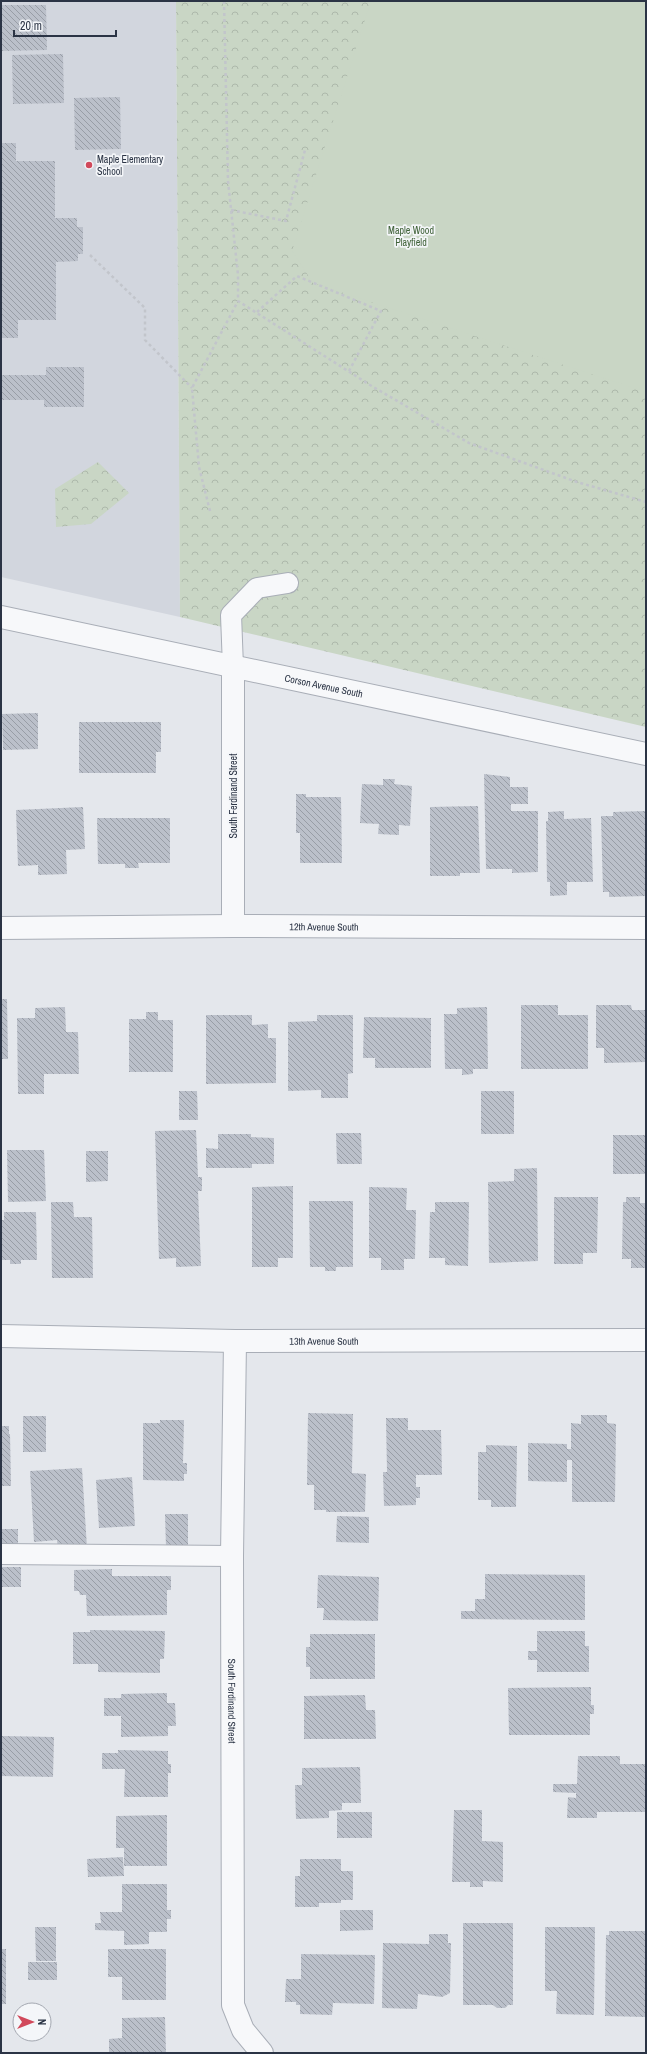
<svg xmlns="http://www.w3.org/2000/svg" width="647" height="2054" viewBox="0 0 647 2054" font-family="'Archivo Narrow',sans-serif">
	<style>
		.built { fill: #d2d6de }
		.park { fill: url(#park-crowns) }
		.pitch { fill: #c9d6c5 }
		.building { fill: url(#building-back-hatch) }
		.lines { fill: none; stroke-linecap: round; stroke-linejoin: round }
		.lane-casing { stroke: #a9aeb7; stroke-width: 22 }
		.street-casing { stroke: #a9aeb7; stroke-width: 24 }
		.path { stroke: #c2c5cb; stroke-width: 2.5; stroke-dasharray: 3 3; stroke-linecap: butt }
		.lane { stroke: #f7f8fa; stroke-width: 20 }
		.street { stroke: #f7f8fa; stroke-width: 22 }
		.poi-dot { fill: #d1495b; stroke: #f4f6f9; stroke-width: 1.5 }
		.labels { text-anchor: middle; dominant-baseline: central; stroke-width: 3.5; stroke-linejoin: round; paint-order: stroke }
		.poi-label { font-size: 10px; fill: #2b3445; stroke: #f4f6f9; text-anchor: start }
		.park-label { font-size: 10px; fill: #3f6138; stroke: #f4f6f9 }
		.street-label { font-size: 10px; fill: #2b3445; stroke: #f4f6f9 }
	</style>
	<defs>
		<pattern id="park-crowns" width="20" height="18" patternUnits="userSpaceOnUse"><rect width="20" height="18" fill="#c9d6c5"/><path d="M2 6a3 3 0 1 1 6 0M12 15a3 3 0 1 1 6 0" fill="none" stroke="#adb8ab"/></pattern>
		<pattern id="building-back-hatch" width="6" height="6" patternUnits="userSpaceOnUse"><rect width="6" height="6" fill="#bbc0ca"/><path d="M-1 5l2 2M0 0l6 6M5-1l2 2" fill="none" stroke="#989da6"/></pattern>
	</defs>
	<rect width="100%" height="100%" fill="#e4e7ec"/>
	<path class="built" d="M1 1H176L180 617 1 577Z"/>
	<path class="park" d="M176 1H646V727L180 617Z
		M98 462 129 493 91 524 56 527 55 489Z"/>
	<path class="pitch" d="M371 1H646V392L313 283 292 251Z"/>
	<path class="building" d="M1 5H46L47 50 1 51Z
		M63 54 64 103 13 104 12 55Z
		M120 97 121 149 75 150 74 98Z
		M1 143H16V161H55V218H77V227H83V254H78V261L56 262V320H18V338H1Z
		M46 367H84V407H44V400H1V375H46Z
		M38 713V749L3 750 2 714Z
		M79 722H161V752H156V773H79Z
		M484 774 510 777V787H528V804H511V811H538V872L512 873V869H486Z
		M383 779H395L394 784 412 786 410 826 399 825V835L378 834 379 824 360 823 362 784 383 785Z
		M296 794H306V797H341L342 863H300V833H296Z
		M478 806 480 873H460V876H430V807Z
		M83 807 85 849 66 850 67 874 38 875V865L18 866 16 810Z
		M564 811V819L591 818 593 882H567V895L550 896V882H547L546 821H548V812Z
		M646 811V896L609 897V892H603L601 816H613V812Z
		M97 818H170V863H138L139 868H125V864H98Z
		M1 999H7L8 1059H1Z
		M521 1005H558V1015H588V1069H521Z
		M596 1005H631L632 1010H646V1062L604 1063V1048H596Z
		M65 1007 66 1032H78L79 1074H44V1094H18L17 1018H35V1008Z
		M487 1007 488 1069H473V1074L462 1075V1069H445L444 1014H457V1008Z
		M146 1012H158V1020H173V1072H129V1019H146Z
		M206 1015H252V1025L268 1024V1038H276V1083L206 1084Z
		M317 1015H353V1073L348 1074V1098H321V1090L288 1091V1022L317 1021Z
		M364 1017 431 1018V1068H375V1058H363Z
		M179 1091H197L198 1120H179Z
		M481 1091H514V1134H481Z
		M196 1130 198 1177H202V1191H198L201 1266 176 1267V1258L159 1259 155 1131Z
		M336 1133H361L362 1164H337Z
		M218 1134H251V1137L274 1138V1164H252V1168H206V1148L218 1149Z
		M613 1135H645V1174H613Z
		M7 1150H44L46 1201 8 1202Z
		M86 1151H108V1181L86 1182Z
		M537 1168 538 1261 489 1263 488 1182 514 1181V1169Z
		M293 1186V1258H278V1267H252V1187Z
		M369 1187 407 1188 406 1210H416L415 1259H404V1270H381V1258H369Z
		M554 1197H598L597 1253H583V1264H554Z
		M626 1197H640V1203H646V1268H631V1259H622L623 1202H626Z
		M309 1201H353V1267H336V1271H325V1267H310Z
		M51 1202H73L74 1217H92L93 1278H52Z
		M435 1202H469L468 1266 445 1265V1258H429L430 1212H435Z
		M4 1212H36L37 1260H21V1264H10V1260H1V1220H4Z
		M308 1413 353 1414 352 1473 366 1474 365 1512H326V1510H314V1485H307Z
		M581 1415H607V1423L616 1424 615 1502H572V1460H567V1482L528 1481V1443L567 1444V1449H571V1423L581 1424Z
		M23 1416H46V1452H23Z
		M386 1418H408V1430H441L442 1475H416V1487H420V1498H416V1505L384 1506 383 1472H387Z
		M160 1420H184L183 1463H187V1474H184V1481L143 1480V1423H160Z
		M1 1426H9V1434H10L11 1486H1Z
		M486 1445 517 1446 516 1507H491V1500H478V1452H486Z
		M82 1468 87 1548 58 1550 57 1540 34 1542 30 1471Z
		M132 1477 135 1526 99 1528 96 1480Z
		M165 1514H188V1546L166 1547Z
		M337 1516 369 1517V1543L336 1542Z
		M1 1529H18V1549H1Z
		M1 1567H21V1587H1Z
		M112 1569V1576H171V1590H167V1615L87 1616 86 1595H80L79 1591H74V1570Z
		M485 1574 585 1575V1620L461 1619V1611H475V1599H485Z
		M318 1575 379 1577 378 1621 323 1620 324 1608H317Z
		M90 1630 165 1631 164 1659H160V1673L98 1672V1664H73V1632H90Z
		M537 1631H585V1646H589V1672H537V1660H528V1651H537Z
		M310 1634H375V1679H310V1667H306V1647H310Z
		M591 1687V1705H594V1714H590V1735H509L508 1688Z
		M167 1693V1703H175L176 1726H168V1736L121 1737V1716H104V1698H121V1694Z
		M365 1695 366 1710H375L376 1739H304V1696Z
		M1 1736 54 1737 53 1777 1 1776Z
		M118 1750 168 1751V1764H171V1773H168V1797H124L125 1769H102V1753H118Z
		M578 1756H620V1764H646V1812H597V1818H567L568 1797 576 1798V1793L553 1792V1784H577Z
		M360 1767 361 1803H342V1810L329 1811V1818L296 1819 295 1785H302V1768Z
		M454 1810H482V1841L503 1842V1882L483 1881V1887H470V1882H452Z
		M337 1812H372V1838H337Z
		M167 1815V1866H124V1848H116V1816Z
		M123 1857 124 1876 88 1877 87 1859Z
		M300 1859H341V1871H353V1900H341V1903H319V1907H295V1876H300Z
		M122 1884H167V1910H171V1919H167V1932H149V1944L124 1945V1931L95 1930V1923H101L100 1912H122Z
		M340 1910H373V1930L340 1931Z
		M463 1923H513V2005H508L505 2008H497L493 2005H463Z
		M35 1927H56V1961H36Z
		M545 1927H595L594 2015 556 2014 557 1991H545Z
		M609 1931H646V2017L605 2016 606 1935H609Z
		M429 1934H448V1943H451L450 1993 442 1997 418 1994 417 2009 382 2008 383 1943 429 1944Z
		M1 1949H6V2004H1Z
		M108 1949H166V2000H122V1977H108Z
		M301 1954 375 1955 374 2004 333 2003 332 2015 300 2014V2005H296V2002H285L286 1979H301Z
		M28 1962H57V1980H28Z
		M165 2017 166 2053H109V2039L122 2038V2018Z"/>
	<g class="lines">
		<g class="lane-casing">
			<path id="lane" d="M233 667 231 615 257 588 288 583
				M1 1554 232 1556"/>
		</g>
		<g class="street-casing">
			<g id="street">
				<path id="s1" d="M1 617 646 754"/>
				<path d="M233 667V926"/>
				<path id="s2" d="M1 928 233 926 646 928"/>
				<path id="s3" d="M1 1336 235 1341 646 1340"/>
				<path id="s4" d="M235 1341 232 1556 233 2005 243 2030 262 2053"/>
			</g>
		</g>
		<path class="path" d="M224 1 228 181 238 275V301L370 385 469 443 577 482 646 502
			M231 210 286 221 305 150
			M90 255 145 308V340L192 388
			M257 312 297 276 381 311 349 371
			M210 511 199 467 192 388 238 301"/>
		<use href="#lane" class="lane"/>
		<use href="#street" class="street"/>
	</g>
	<circle class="poi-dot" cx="89" cy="165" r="4"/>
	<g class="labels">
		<g class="poi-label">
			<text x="97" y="159">Maple Elementary<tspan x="97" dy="12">School</tspan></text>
		</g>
		<g class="park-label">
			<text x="411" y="230">Maple Wood<tspan x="411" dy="12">Playfield</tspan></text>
		</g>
		<g class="street-label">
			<text stroke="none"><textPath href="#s1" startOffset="330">Corson Avenue South</textPath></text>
			<text transform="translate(233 796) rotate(-90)">South Ferdinand Street</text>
			<text stroke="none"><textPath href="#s2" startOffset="323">12th Avenue South</textPath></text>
			<text stroke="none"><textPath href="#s3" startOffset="323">13th Avenue South</textPath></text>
			<text stroke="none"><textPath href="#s4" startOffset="360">South Ferdinand Street</textPath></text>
		</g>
	</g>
	<rect width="647" height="2054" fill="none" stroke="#2b3445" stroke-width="4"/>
	<g transform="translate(32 2022) rotate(90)"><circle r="19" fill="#f4f6f9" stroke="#a4a8b1"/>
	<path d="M0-3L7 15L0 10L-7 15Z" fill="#d1495b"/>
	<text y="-6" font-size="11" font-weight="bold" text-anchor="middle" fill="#2b3445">N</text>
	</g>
	<path d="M14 30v6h102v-6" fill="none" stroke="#2b3445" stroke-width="2"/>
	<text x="20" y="30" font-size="12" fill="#2b3445" stroke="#f4f6f9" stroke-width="3" paint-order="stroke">20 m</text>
</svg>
